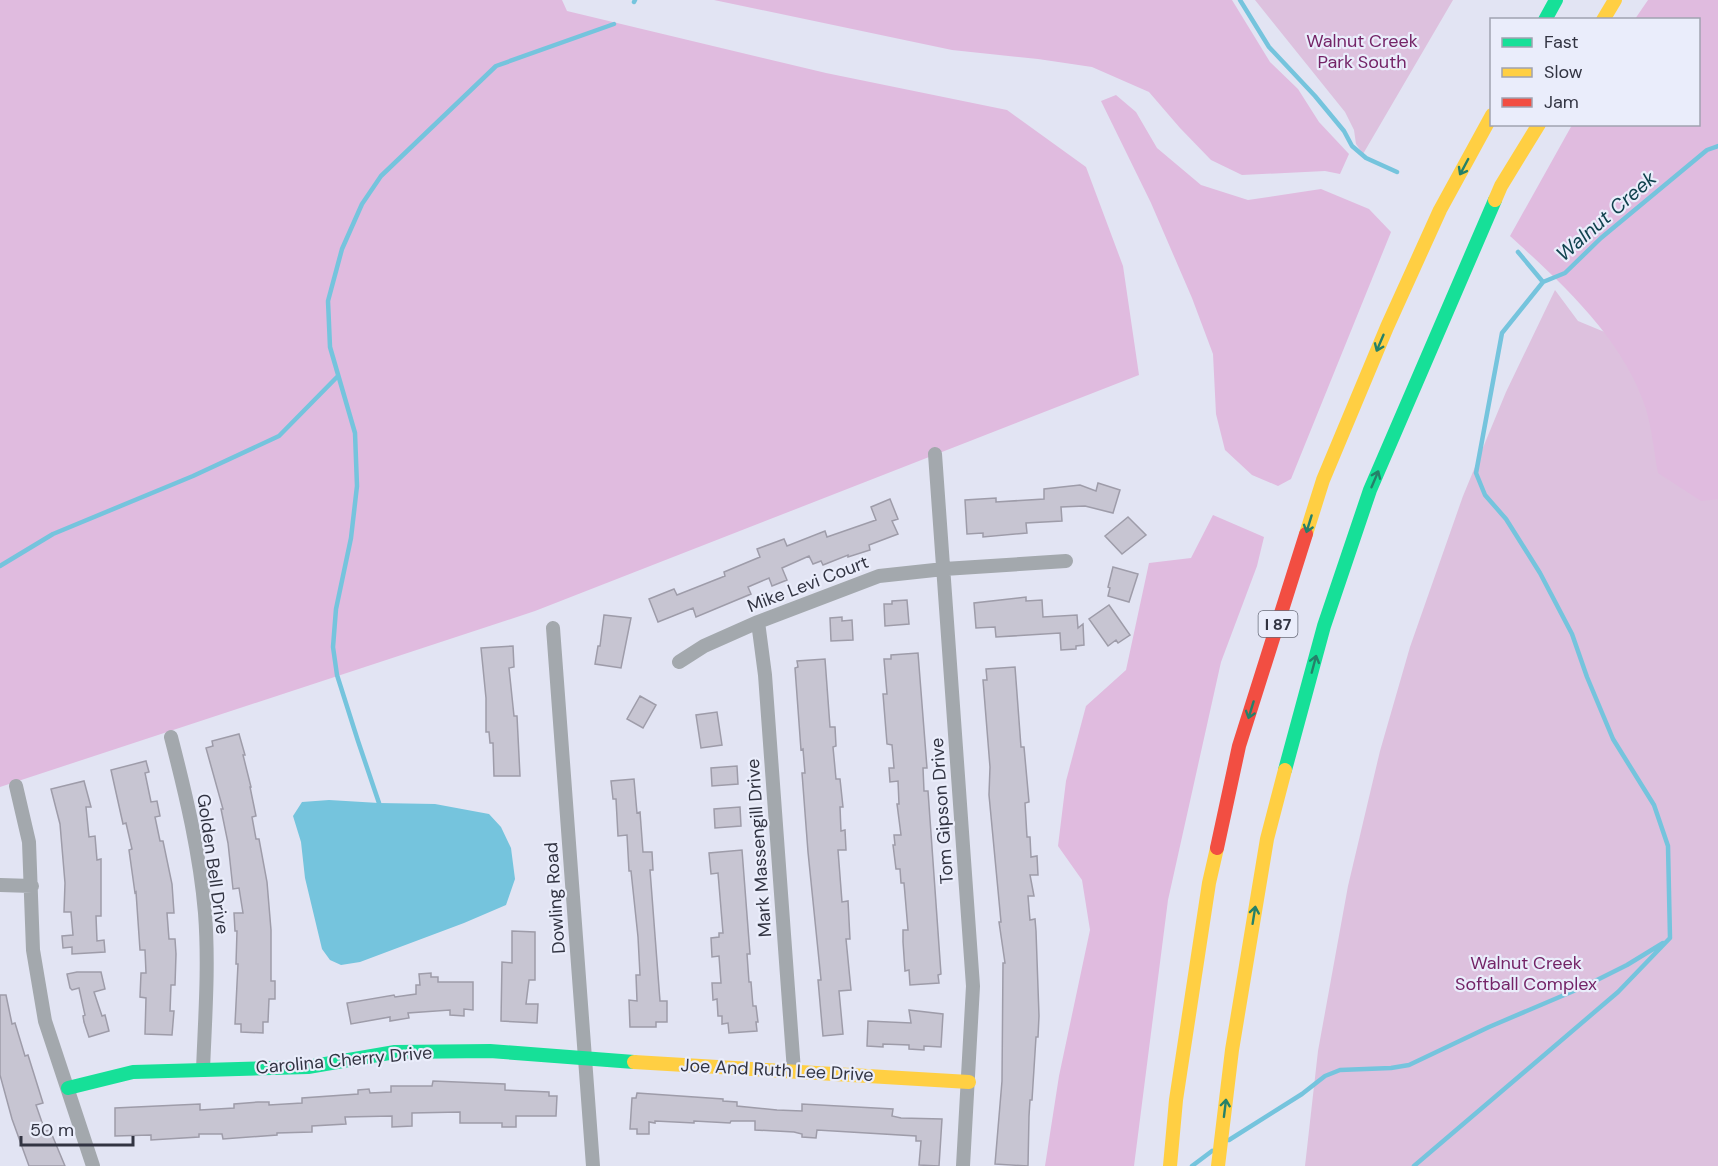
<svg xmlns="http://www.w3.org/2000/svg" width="1718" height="1166" viewBox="0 0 1718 1166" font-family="'DM Sans',sans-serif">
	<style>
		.green { fill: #ddc1de }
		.forest { fill: #e0bbdf }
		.water { fill: #75c4dd }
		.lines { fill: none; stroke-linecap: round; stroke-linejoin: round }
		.stream { stroke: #75c4dd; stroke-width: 4.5 }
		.building { fill: #c7c5d2; stroke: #9e9ca9; stroke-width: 1.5 }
		.street { stroke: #a3a8ad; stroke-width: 14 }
		.fast { stroke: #16e098; stroke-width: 14 }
		.slow { stroke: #ffcf43; stroke-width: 14 }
		.jam { stroke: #f24e42; stroke-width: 14 }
		.oneway { stroke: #258169 }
		.labels { text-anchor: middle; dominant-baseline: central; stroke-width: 4.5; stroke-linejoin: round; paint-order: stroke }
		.shield { fill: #eaedfb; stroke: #696c7a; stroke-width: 1.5 }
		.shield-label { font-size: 16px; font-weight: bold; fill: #323442 }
		.park-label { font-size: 18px; fill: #742467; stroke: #eaedfb }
		.street-label { font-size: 18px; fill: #323442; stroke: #eaedfb }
		.water-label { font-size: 20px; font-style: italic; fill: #10424e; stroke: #eaedfb }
	</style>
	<rect width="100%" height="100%" fill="#e2e4f3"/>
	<path class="green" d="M1255 0H1453L1363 154 1356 144 1354 130 1345 112Z
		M1555 290 1578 321 1607 333 1718 322V1166H1305L1318 1051 1348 886 1380 751 1410 647 1463 496 1506 392Z"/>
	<path class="forest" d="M0 0H562L567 11 826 73 1007 110 1086 167 1123 266 1139 375 535 611 0 787Z
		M714 0H1232L1270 62 1298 89 1319 122 1349 154 1340 174 1325 171 1242 175 1211 160 1180 128 1149 92 1092 67 1038 59 952 50Z
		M1648 0H1718V499L1701 501 1658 473C1654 452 1652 429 1646 409 1624 340 1562 283 1510 236L1572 125 1698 124V20L1635 19Z
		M1116 95 1136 112 1157 148 1201 185 1248 200 1321 189 1369 209 1391 232 1291 479 1278 486 1252 475 1225 450 1216 414 1213 354 1192 298 1151 203 1101 101Z
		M1213 515 1264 537 1257 566 1221 662 1168 900 1134 1166H1045L1059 1076 1090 930 1082 880 1058 846 1066 781 1086 706 1126 670 1149 563 1191 558Z"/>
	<path class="water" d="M329 800 379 803 435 804 489 814 501 827 511 848 515 879 506 905 464 923 360 962 341 965 330 960 322 949 305 878 301 842 293 816 302 802Z"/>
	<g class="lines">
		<path class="stream" d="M1240 0 1269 47 1315 96 1344 131 1352 146 1366 158 1397 172
			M634 2 635 0
			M1518 252 1543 282
			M0 566 53 534 193 476 279 436 337 377
			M379 803 358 741 337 675 333 647 336 609 351 538 357 486 355 433 330 347 328 301 342 249 362 204 381 176 496 66 614 24
			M1229 1140 1302 1094 1325 1076 1340 1070 1391 1068 1409 1065 1489 1027 1583 987 1627 965 1663 943
			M1192 1166 1212 1151
			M1414 1166 1618 992 1670 938 1668 846 1654 805 1613 739 1587 677 1572 634 1540 573 1506 519 1485 495 1476 473 1502 333 1543 282 1565 273 1601 238 1707 150 1718 146"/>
	</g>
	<path class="building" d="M1098 483 1120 490 1113 513 1085 506 1061 507 1062 521 1026 523 1027 533 983 537V533L967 534 965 500 996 498V502L1044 499V489L1080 485 1096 491Z
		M890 499 898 519 892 521 898 534 869 545 870 550 848 557V555L823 565 821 561 813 564 809 556 782 568 787 580 772 586 769 578 748 587 751 594 696 617 693 608 658 622 649 599 674 589 677 595 725 576 724 572 760 557 757 549 784 539 787 546 825 531 827 537 876 520 871 507Z
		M1128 517 1146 535 1122 554 1105 536Z
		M1113 567 1138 574 1129 602 1108 596 1110 588 1108 587Z
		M1026 597V601L1042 600 1043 617 1077 615 1078 628 1083 624 1084 645 1076 646V649L1061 650 1060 633 996 637 995 627 976 628 974 603Z
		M907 600 909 624 885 626 884 604H892V601Z
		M1109 605 1130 635 1118 643 1116 640 1108 646 1089 619Z
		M604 615 631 618 621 668 595 664 598 646H600Z
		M842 617V621L852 620 853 640 831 641 830 618Z
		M513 646 514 667 509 668 514 716H517L520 776H494L493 743H490L489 732H486V698L481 648Z
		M918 653 927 768H923L924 791H928L941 974 938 975 939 983 910 985 909 970 905 971 903 942V930H908L904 883H901L900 869H896L893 845H895L894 835H901L897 804H899L898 781 890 782 889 768H894L892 745 887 744 883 694H887L884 659H891V655Z
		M825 659 830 727H835L836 746 833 747 836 779H840L843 807H840L841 831 845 830 846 850H838L842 902 848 901 850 939H846L851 990 839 991 843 1034 823 1036 818 980H821L808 852 802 773H805L803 749 801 750 795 668 798 667 797 661Z
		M1015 667 1021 747H1024L1029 802 1025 803 1027 837H1030L1031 857 1037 856 1038 875H1030L1034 896H1028L1030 920 1035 919 1036 931 1039 1016 1038 1037H1036L1032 1100H1030L1029 1116 1028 1166 995 1164 1002 1081 1003 963H1005L999 922H1001L989 795 990 767 983 680H987L986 669Z
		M640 696 656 705 643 728 627 719Z
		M717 712 722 745 701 748 696 715Z
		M239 734 245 755H243L251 787H250L256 816 252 817 256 839H259L267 882 271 930V981H275V999H269L268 1022H263V1033L241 1032V1024H235L238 964H236L237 931H235L234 913H243L239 888 233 889 228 843 221 809H223L206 748 213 746 212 741Z
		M146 761 149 772 145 773 151 802 157 801 160 816 155 817 160 841H163L172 884 174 913H167L169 939H175L176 954 175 985H171L170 1011H174L172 1035 145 1034 146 998 140 997 141 973H146L145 950H140L136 892 135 893 129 850 132 849 126 823 123 824 111 770Z
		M737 766 738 784 712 786 711 768Z
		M634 779 637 813 640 812 643 852H652L653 870H650L660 1001H667V1022H656V1027H630L629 1000 637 1001 636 975H640L638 937 631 871H629L627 835 618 836 616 799H613L611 781Z
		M84 781 91 807H86L89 837 95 836 97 860 101 859V916H96L97 941 104 940 105 952 72 954V947L63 948 62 936 73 935 71 912H64L65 883 60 824 51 789Z
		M740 807 741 826 715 828 714 809Z
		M742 850 750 954H747L749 982H751L753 1006H756L758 1022H756L757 1031 729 1033 728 1023 722 1024V1016H718L717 999 713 1000 712 983H721L719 956 712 957 711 938 719 937V933H723L718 873 711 874 709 853Z
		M512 931 535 932V980H529L526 1004H538L537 1023 501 1021 502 962 512 963Z
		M77 972H101L105 989 94 992 102 1016 105 1015 109 1031 89 1037 84 1022 83 1016 85 1015 79 988 72 990 70 988 67 974Z
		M431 973V977H438V982H473V1010L464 1009V1016L450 1015V1010L408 1013 409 1018 390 1021V1017L351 1024 347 1003 394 995 395 997 416 994V985H420L419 974Z
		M0 995H6L12 1024 15 1023 25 1056 28 1055 43 1103 36 1105 45 1131 50 1130 65 1166H29L12 1119 0 1075Z
		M909 1010 943 1014 941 1047 924 1046V1050L909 1049V1045L883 1044V1047L867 1046 868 1021 911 1023Z
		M433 1081 505 1084V1090L549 1092V1096H557L556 1116H516V1127H502V1123H460V1112L412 1113V1126L392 1127V1116L345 1117 346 1124 312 1126V1132L277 1133V1135L223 1139 222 1134H199V1137L151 1140V1135L115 1136V1108L200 1104V1110L234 1108V1104L258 1102H269V1105L302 1103V1098L358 1094V1090L369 1089 370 1093 391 1092V1086H432Z
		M637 1093 723 1099V1101L737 1102V1106L777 1110 802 1111V1104L893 1109 892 1116 901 1118 942 1119 939 1166 919 1165 921 1141H916V1136L817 1130 816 1138 802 1137V1134L794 1132 755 1130V1121H731L730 1123 694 1121V1123L655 1121V1123L649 1122V1134H637V1129H630L632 1098H636Z"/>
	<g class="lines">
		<path class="street" d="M935 454 973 986 963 1166
			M758 622 765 675 794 1071
			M553 628 593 1166
			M679 662 704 646 758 622 879 576 944 569 1066 561
			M171 737C186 795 200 854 205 913 209 966 205 1018 203 1070
			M16 786 29 842 33 950 45 1021 93 1166
			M0 885 32 886"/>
		<path class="fast" d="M1545 20 1556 0
			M1285 770 1324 626 1370 490 1495 200
			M68 1088 133 1072 308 1067 395 1052 490 1051 634 1062"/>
		<path class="slow" d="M1603 20 1615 0
			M1495 200 1501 186 1539 124
			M1306 534 1323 480 1387 327 1440 210 1492 115
			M634 1062 969 1082
			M1170 1166 1176 1100 1209 883 1217 848
			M1218 1166 1232 1050 1267 839 1285 770"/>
		<path class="jam" d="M1217 848 1239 746 1306 534"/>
	</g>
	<defs><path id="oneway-shaft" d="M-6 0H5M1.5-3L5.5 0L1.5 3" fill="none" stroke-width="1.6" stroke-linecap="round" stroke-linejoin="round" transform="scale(1.5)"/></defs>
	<g class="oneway">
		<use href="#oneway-shaft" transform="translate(1464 167) rotate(118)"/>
		<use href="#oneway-shaft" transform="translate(1380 343) rotate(113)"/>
		<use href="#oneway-shaft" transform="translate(1375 479) rotate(-67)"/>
		<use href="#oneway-shaft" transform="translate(1309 524) rotate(107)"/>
		<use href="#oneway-shaft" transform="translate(1314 664) rotate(-75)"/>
		<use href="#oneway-shaft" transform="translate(1251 710) rotate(107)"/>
		<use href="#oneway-shaft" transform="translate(1254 915) rotate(-81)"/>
		<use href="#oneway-shaft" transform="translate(1225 1108) rotate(-83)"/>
	</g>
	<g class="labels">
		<rect class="shield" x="1258.5" y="611" width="39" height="26" rx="4.5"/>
		<g class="shield-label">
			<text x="1278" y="624">I 87</text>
		</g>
		<g class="park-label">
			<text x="1362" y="41">Walnut Creek<tspan x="1362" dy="21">Park South</tspan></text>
			<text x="1526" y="963">Walnut Creek<tspan x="1526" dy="21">Softball Complex</tspan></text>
		</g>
		<g class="street-label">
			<text transform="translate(808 584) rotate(-21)">Mike Levi Court</text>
			<text transform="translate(942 811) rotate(-94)">Tom Gipson Drive</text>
			<text transform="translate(759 848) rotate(-94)">Mark Massengill Drive</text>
			<text transform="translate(213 864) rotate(82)">Golden Bell Drive</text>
			<text transform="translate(555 898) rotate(-94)">Dowling Road</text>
			<text transform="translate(344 1060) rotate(-5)">Carolina Cherry Drive</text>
			<text transform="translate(777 1070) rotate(3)">Joe And Ruth Lee Drive</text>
		</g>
		<g class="water-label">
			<text transform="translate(1606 216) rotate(-41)">Walnut Creek</text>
		</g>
	</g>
	<rect x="1490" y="18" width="210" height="108" fill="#eaedfb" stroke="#a0a3b1" stroke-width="1.5"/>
	<rect x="1502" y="38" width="30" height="9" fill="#16e098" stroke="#a0a3b1" stroke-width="1.5"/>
	<text x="1544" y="48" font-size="18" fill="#323442">Fast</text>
	<rect x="1502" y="68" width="30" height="9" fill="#ffcf43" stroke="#a0a3b1" stroke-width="1.5"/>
	<text x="1544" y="78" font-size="18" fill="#323442">Slow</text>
	<rect x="1502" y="98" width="30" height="9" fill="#f24e42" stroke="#a0a3b1" stroke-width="1.5"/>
	<text x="1544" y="108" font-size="18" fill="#323442">Jam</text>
	<path d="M21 1136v9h112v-9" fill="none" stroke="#323442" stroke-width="3"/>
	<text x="30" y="1136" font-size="18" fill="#323442" stroke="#eaedfb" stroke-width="4.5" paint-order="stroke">50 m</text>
</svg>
